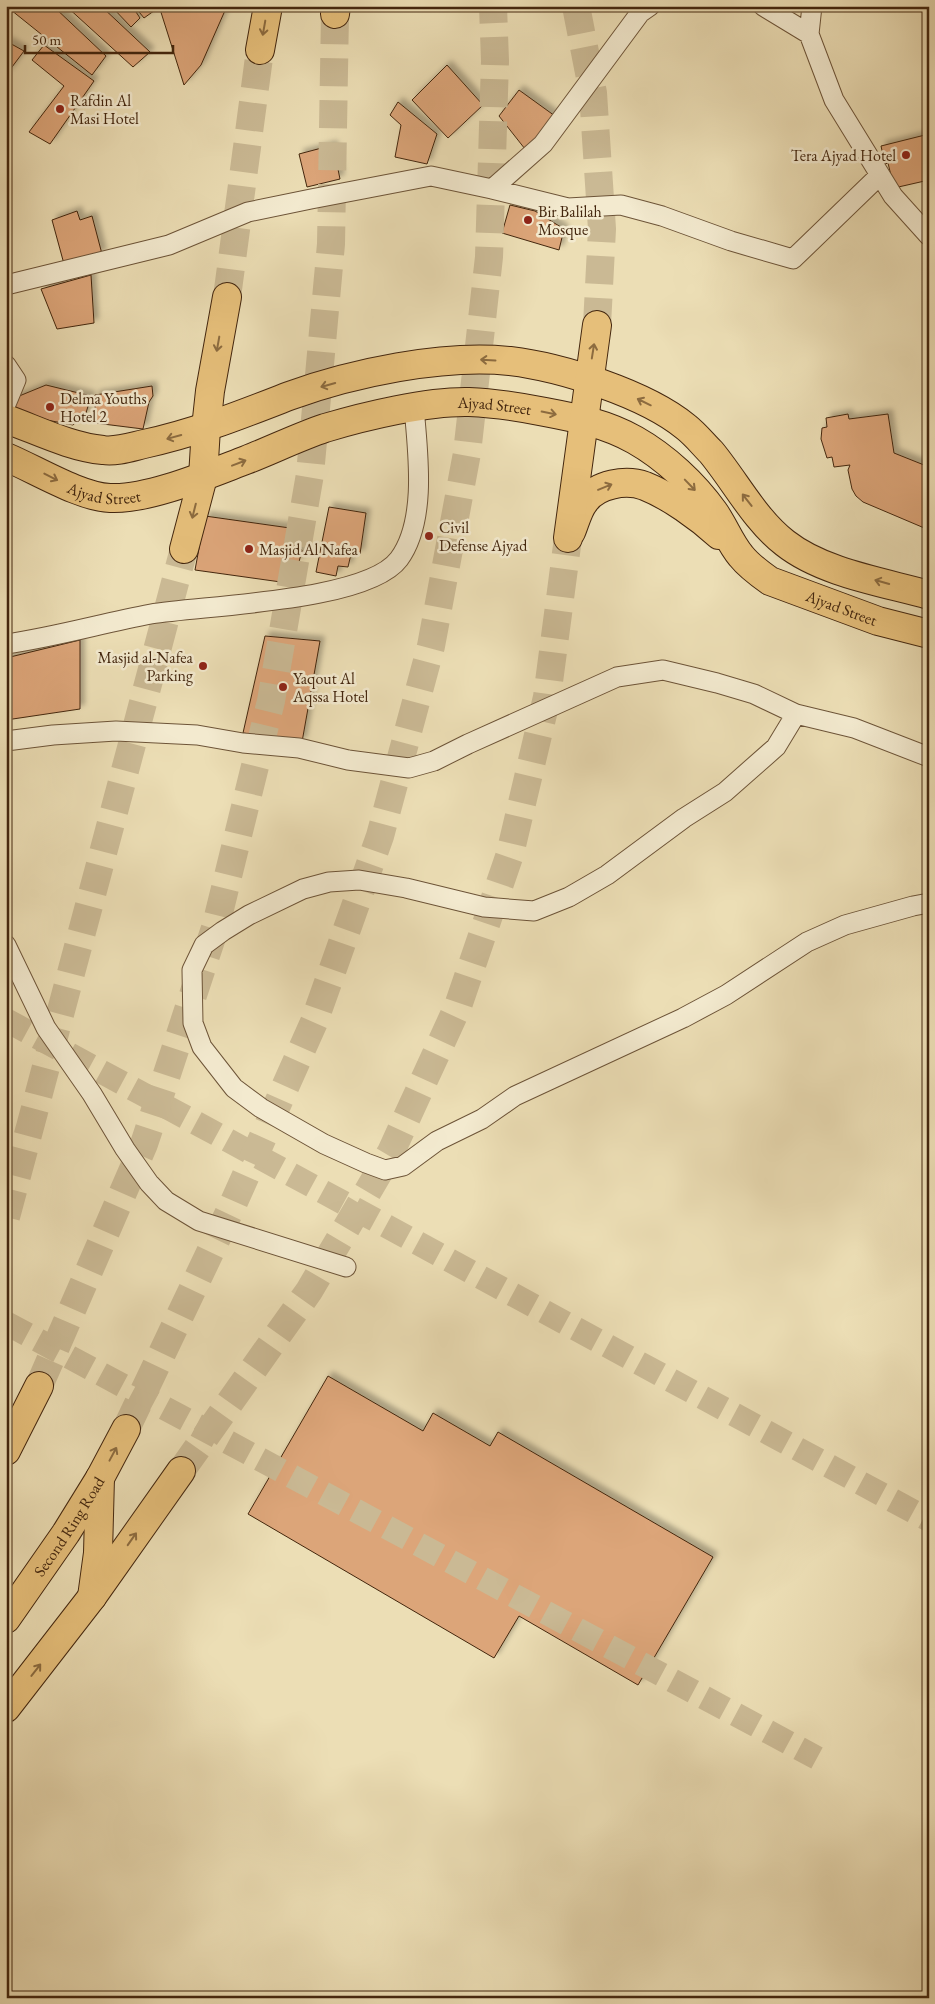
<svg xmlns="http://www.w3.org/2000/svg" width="935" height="2004" viewBox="0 0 935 2004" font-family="'EB Garamond',serif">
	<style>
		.building { fill: #dca579; stroke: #43260e; filter: url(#shadow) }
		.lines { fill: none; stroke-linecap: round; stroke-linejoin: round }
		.tertiary-tunnel { stroke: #cab994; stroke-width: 24; stroke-dasharray: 24 12; stroke-linecap: butt }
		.primary-tunnel { stroke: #cab994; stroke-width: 28; stroke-dasharray: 28 14; stroke-linecap: butt }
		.motorway-tunnel { stroke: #cab994; stroke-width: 28; stroke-dasharray: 28 14; stroke-linecap: butt }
		.minor-casing { stroke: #6d5438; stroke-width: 21 }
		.primary-casing { stroke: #43260e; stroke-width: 30 }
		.motorway-casing { stroke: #43260e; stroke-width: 30 }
		.minor { stroke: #f3eacf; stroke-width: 19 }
		.primary { stroke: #e6bf7a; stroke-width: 28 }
		.motorway { stroke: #e6bf7a; stroke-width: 28 }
		.oneway { stroke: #8c6b3f }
		.poi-dot { fill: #8f2418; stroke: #f3eacf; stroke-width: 2 }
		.labels { text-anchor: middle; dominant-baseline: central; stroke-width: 5; stroke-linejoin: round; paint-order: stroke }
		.poi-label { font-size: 16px; fill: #43260e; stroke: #f3eacf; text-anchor: start }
		.street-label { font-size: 16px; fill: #43260e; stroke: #f3eacf }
	</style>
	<defs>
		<filter id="shadow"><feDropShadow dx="4.5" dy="-4.5" stdDeviation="2.5" flood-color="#0004"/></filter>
	</defs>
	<rect width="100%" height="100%" fill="#ecdeb5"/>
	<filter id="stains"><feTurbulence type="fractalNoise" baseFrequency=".004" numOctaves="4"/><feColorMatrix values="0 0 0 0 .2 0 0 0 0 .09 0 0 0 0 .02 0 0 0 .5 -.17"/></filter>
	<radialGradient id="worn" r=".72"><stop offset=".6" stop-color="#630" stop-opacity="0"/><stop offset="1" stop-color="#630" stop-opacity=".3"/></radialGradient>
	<path class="building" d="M6 6H53L106 56 92 75Z
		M66 6H101L150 52 133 67Z
		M111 6H132L140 18 131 27Z
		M156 6 158 8 144 18 135 7Z
		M159 6H227L201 65 184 85Z
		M6 41 24 51 6 75Z
		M44 45 94 81 50 144 29 132 64 86 32 60Z
		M447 65 483 105 448 138 412 100Z
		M519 90 555 116 538 140 525 149 499 116Z
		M398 102 437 134 427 164 395 157 401 125 390 115Z
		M929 134V180L894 188 888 163 885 164 881 146Z
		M333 145 340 179 307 187 299 154Z
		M510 205 535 211 564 229 559 250 502 233Z
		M77 211 80 220 92 216 102 254 64 264 52 220Z
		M91 275 94 323 57 329 41 289Z
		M46 385 91 396 86 413 73 425 20 415 7 401Z
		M152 386 153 396 149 402 143 429 95 423V395Z
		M848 414 849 419 888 414 894 453 929 467V530L863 502 856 496 852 489 848 470 850 465 834 467 832 457 827 458 821 439 822 428 827 427 826 418Z
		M329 507 366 513 360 554H351L348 567 338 566 336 576 316 572Z
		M205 516 297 529 294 548 302 550 299 562 291 561 288 583 195 570Z
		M265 636 320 641 302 742 243 733Z
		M80 640V709L6 720V658Z
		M328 1376 423 1431 433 1413 490 1446 498 1432 713 1557 638 1685 519 1616 494 1658 248 1514Z"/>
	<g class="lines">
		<path class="tertiary-tunnel" d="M6 1020 929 1520
			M6 1323 817 1758"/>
		<path class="primary-tunnel" d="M6 1217 184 549
			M181 1471 309 1291 391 1152 458 1006 510 854 547 697 568 538"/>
		<path class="motorway-tunnel" d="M576 6 593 93 602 229 597 325
			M227 297 260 50
			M39 1386 144 1144 216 925 271 701 310 474 331 244 335 14
			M126 1429 234 1202 314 1022 380 836 431 646 467 453 489 257 495 61 493 6"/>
		<g class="minor-casing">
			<path id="minor" d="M763 6 809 34
				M812 6 809 34 834 100 893 196 929 236
				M492 189 568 208 621 205 662 216 731 241 793 259 880 175
				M6 285 169 245 248 212 311 199 431 176 492 189 543 144 640 13 650 6
				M6 365 16 380 6 404
				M6 644C55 637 103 623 151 614 205 605 367 602 399 559 427 521 418 453 414 408
				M796 714 776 747 725 792 684 818 607 875 569 897 534 911 484 907 406 888 359 880 329 882 303 889 249 915 223 931 204 945 192 970 193 1023 202 1047 234 1088 261 1108 324 1144 366 1163 385 1170 403 1166 437 1141 482 1119 515 1096 683 1018 726 995 807 942 845 925 913 906 929 903
				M6 741 53 735 116 731 197 735 243 743 299 748 348 760 409 768 434 761 468 744 617 677 663 670 717 683 754 694 796 714 854 728 929 757
				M6 945 46 1028 92 1094 125 1149 149 1183 166 1201 199 1221 346 1267"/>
		</g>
		<g class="primary-casing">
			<g id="primary">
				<path d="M6 419C37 430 70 447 103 450 116 452 131 447 144 444 195 433 240 415 289 396 352 373 443 354 510 361 561 367 646 394 686 427 695 434 703 444 711 452 735 481 755 520 785 543 823 573 883 582 929 595"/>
				<path id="s1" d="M6 457C35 469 80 497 110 498 148 500 209 474 246 460 272 450 298 437 325 428 365 416 428 401 469 402 495 403 520 407 545 412 577 418 607 424 635 440 665 457 694 484 714 512 724 526 730 543 741 556 749 566 760 574 770 581L878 621 929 634"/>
				<path d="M571 532C575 523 578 509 585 501 597 484 626 479 645 486 670 496 699 517 719 535"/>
				<path d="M184 549 203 477 206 428"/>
				<path d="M6 1708 92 1597 181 1471"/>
			</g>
		</g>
		<g class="motorway-casing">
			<g id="motorway">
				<path d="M335 14 336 6"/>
				<path d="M260 50 268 6"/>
				<path d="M206 428 210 391 227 297"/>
				<path d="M568 538 597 325"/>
				<path d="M6 1451 39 1386"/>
				<path d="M92 1597 98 1553 100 1478"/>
				<path id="s2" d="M6 1619 66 1533 100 1478 126 1429"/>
			</g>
		</g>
		<use href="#minor" class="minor"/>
		<use href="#primary" class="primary"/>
		<use href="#motorway" class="motorway"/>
	</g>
	<defs><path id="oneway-shaft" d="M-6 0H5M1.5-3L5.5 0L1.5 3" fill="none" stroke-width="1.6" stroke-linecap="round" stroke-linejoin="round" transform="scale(1.25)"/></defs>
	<g class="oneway">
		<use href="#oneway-shaft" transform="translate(264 28) rotate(100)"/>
		<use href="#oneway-shaft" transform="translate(218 344) rotate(100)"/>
		<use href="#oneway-shaft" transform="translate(593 351) rotate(-81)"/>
		<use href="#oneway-shaft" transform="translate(488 360) rotate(-177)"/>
		<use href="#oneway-shaft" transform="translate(328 385) rotate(164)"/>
		<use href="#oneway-shaft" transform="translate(644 402) rotate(-154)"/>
		<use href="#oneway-shaft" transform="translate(549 413) rotate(11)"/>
		<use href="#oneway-shaft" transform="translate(174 437) rotate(165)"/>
		<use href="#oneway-shaft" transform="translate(239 463) rotate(-21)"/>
		<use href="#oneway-shaft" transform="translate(51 477) rotate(27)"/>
		<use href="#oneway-shaft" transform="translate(690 485) rotate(46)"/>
		<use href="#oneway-shaft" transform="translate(605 487) rotate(-22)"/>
		<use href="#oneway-shaft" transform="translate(747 500) rotate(-128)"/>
		<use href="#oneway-shaft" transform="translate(194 511) rotate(104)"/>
		<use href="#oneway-shaft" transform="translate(882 582) rotate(-164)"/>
		<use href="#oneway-shaft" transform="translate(113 1454) rotate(-62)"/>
		<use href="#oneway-shaft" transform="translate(132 1539) rotate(-55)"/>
		<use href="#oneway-shaft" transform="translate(36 1670) rotate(-52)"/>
	</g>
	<g class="poi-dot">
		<circle cx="60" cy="109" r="5"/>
		<circle cx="906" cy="155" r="5"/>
		<circle cx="528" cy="220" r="5"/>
		<circle cx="50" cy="407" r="5"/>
		<circle cx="429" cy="536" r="5"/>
		<circle cx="249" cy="549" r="5"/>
		<circle cx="203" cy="666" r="5"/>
		<circle cx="283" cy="687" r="5"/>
	</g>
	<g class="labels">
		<g class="poi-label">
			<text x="70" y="100">Rafdin Al<tspan x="70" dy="18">Masi Hotel</tspan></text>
			<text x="896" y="155" text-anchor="end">Tera Ajyad Hotel</text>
			<text x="538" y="211">Bir Balilah<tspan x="538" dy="18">Mosque</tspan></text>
			<text x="60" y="398">Delma Youths<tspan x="60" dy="18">Hotel 2</tspan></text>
			<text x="439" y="527">Civil<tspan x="439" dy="18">Defense Ajyad</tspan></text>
			<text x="259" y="549">Masjid Al Nafea</text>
			<text x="193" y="657" text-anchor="end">Masjid al-Nafea<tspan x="193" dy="18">Parking</tspan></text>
			<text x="293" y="678">Yaqout Al<tspan x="293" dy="18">Aqssa Hotel</tspan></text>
		</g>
		<g class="street-label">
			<text stroke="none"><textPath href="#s1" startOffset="512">Ajyad Street</textPath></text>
			<text stroke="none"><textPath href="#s1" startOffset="106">Ajyad Street</textPath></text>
			<text stroke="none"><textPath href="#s1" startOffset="932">Ajyad Street</textPath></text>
			<text stroke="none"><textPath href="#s2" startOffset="112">Second Ring Road</textPath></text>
		</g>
	</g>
	<rect width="935" height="2004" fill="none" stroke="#ecdeb5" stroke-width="25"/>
	<rect x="8" y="8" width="920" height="1989" fill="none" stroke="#43260e" stroke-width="2.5"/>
	<rect x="12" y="12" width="910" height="1979" fill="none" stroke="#43260e"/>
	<path d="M25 45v8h148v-8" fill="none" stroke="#43260e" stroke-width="2.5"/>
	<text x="32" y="45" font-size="15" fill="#43260e" stroke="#f3eacf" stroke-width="4" paint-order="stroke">50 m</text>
	<rect width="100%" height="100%" filter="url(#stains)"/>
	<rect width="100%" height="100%" fill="url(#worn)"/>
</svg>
